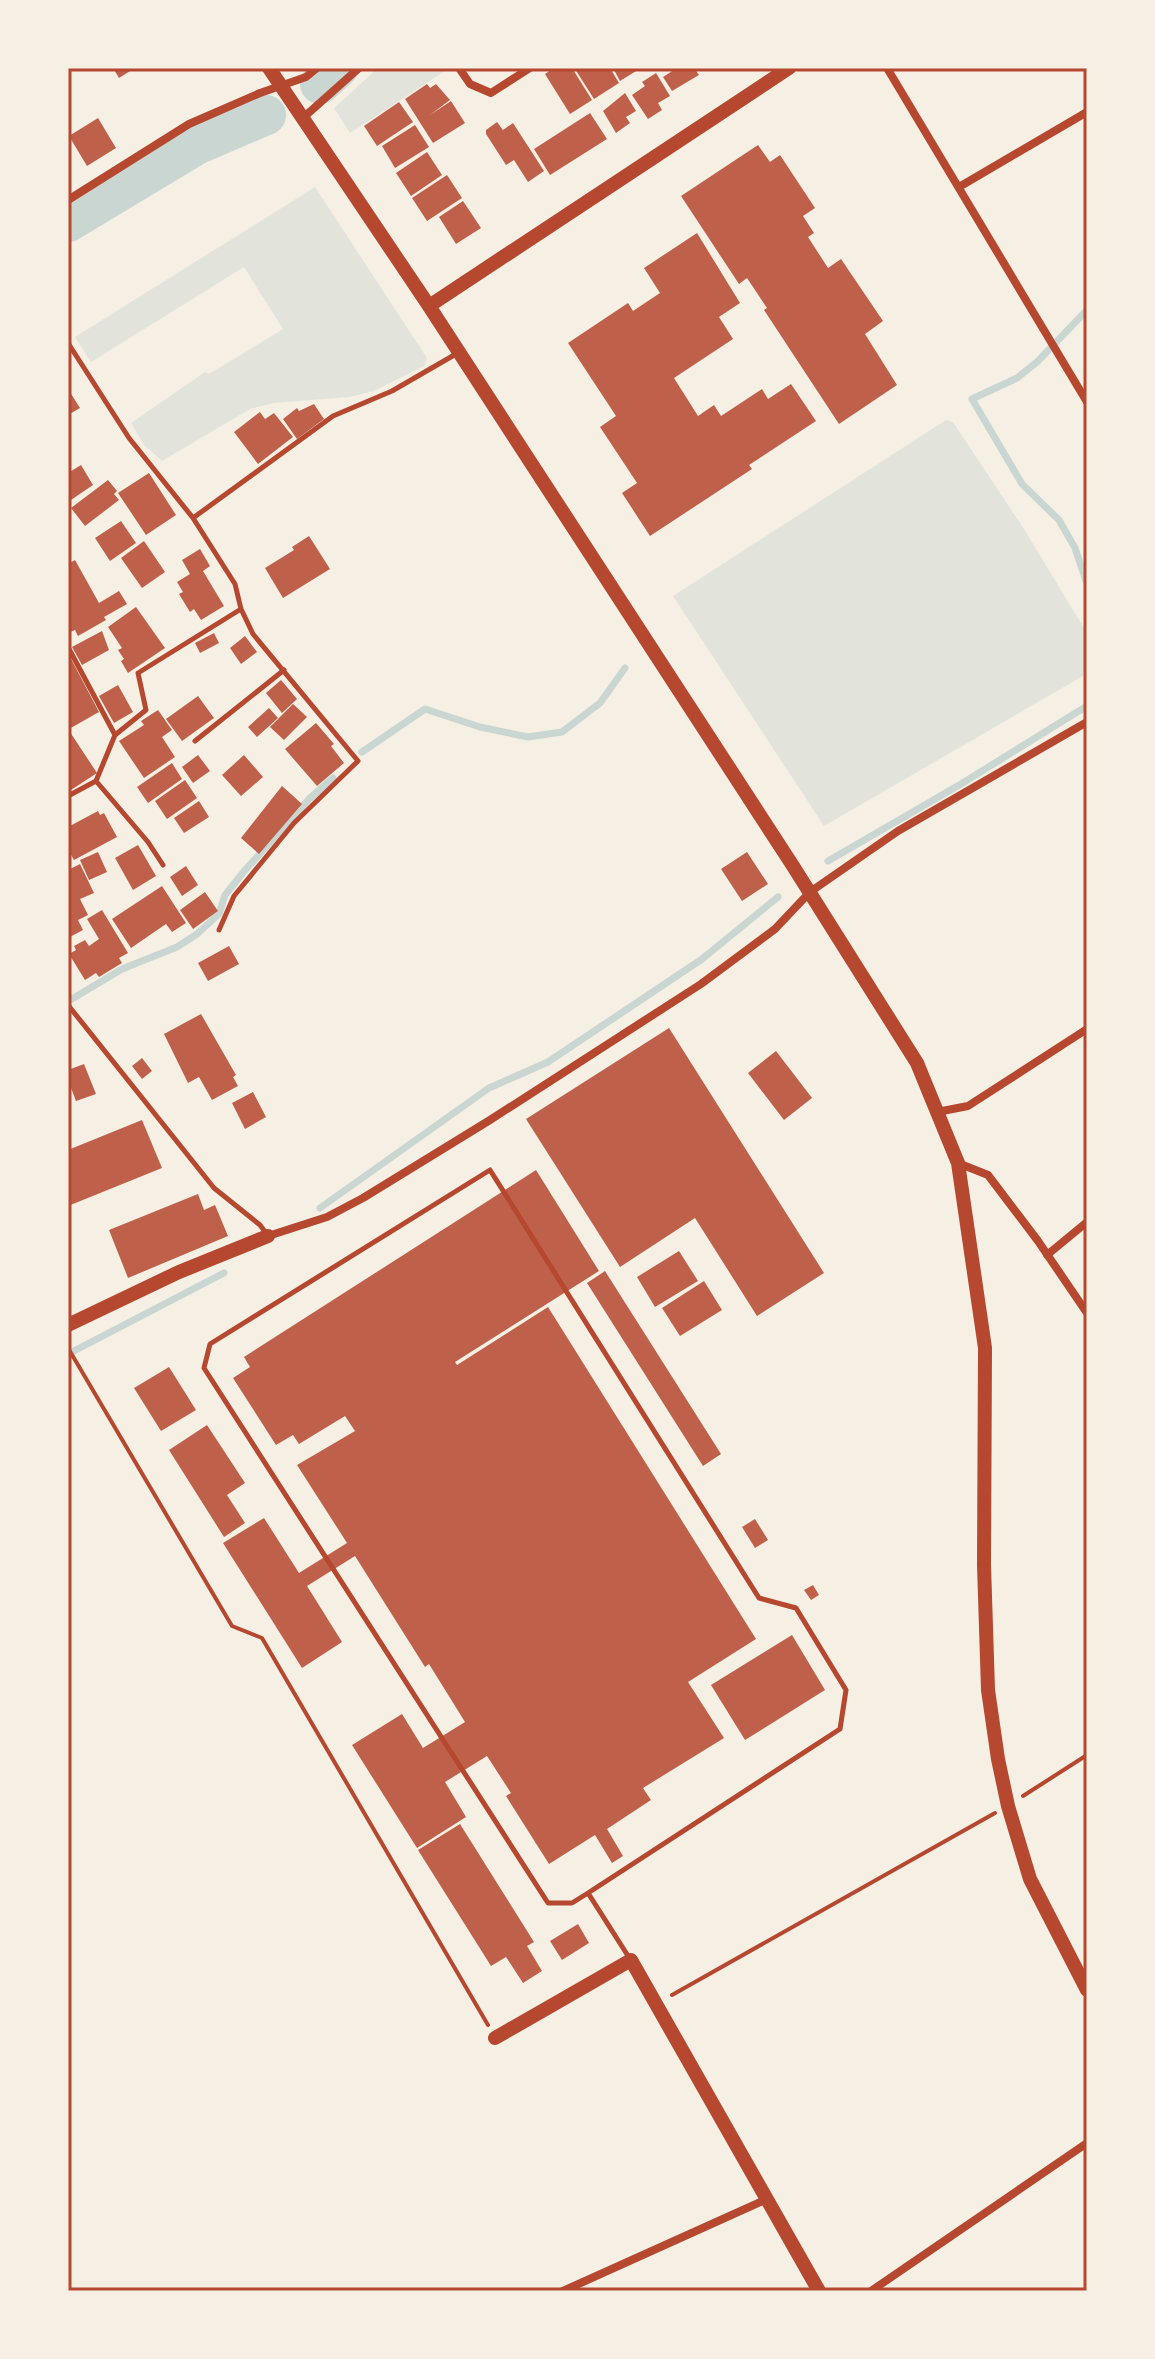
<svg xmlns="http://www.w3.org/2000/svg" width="1155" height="2359" viewBox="0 0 1155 2359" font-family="Montserrat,sans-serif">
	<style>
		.green { fill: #e2e4dc }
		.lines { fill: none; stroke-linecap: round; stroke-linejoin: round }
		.stream { stroke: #c9d6d2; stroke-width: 7 }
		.river { stroke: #c9d6d2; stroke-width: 40 }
		.building { fill: #bf614a }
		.path { stroke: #b5482f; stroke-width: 4 }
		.service { stroke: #b5482f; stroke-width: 5 }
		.minor { stroke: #b5482f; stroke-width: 8 }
		.tertiary { stroke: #b5482f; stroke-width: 14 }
		.neatline { fill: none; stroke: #b5482f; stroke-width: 3 }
	</style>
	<rect width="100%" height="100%" fill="#f6efe4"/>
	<path class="green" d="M378 68 448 69 350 133 334 108Z
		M315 187 427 358 424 366 374 391 350 397 273 403 250 409 162 461 144 445 131 423 205 372 209 374 283 329 244 267 91 362 75 337Z
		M946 420 953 422 1024 529 1087 633V660L1083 676 824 826 673 596Z"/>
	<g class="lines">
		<path class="stream" d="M1087 310 1037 362 1017 378 972 399 1022 484 1059 520 1075 548 1087 584
			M362 752 425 709 480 727 528 737 562 732 600 703 625 668
			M828 861 961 784 1087 706
			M72 999 122 969 177 947 197 934 219 914 225 895 246 869 309 799 333 778
			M320 1208 489 1088 548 1062 702 959 778 897
			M72 1352 224 1273"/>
		<path class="river" d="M320 84 338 68
			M68 222 196 145 266 115"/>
	</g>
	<path class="building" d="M113 68H135L119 78Z
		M554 68H572L592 100 570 114 545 74Z
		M577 68H610L619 83 594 99 575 69Z
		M613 68H641L620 81Z
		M677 68H694L699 75 672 91 663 77Z
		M656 73 670 96 658 103 662 110 648 119 632 95 645 86 642 82Z
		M427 84 430 88 436 84 450 100 430 115 451 101 465 123 433 143 405 99Z
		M625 93 636 111 626 117 630 123 616 133 603 111Z
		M399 102 413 122 377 146 364 126Z
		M590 113 607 139 550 175 534 149Z
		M98 118 116 148 87 166 69 136Z
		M497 122 503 130 513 123 544 171 528 182 514 160 506 165 486 134V130Z
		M415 125 429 147 395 168 382 146Z
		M758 145 770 162 780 155 815 208 803 216 814 233 808 237 828 268 841 259 883 321 865 334 897 385 839 424 764 310 767 308 747 278 739 284 681 196Z
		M427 152 442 175 411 196 396 173Z
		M447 175 462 198 427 221 412 198Z
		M463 201 481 228 456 244 439 217Z
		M697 233 740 303 719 317 733 339 674 378 698 416 714 405 721 416 762 389 768 399 791 384 816 421 749 465 752 469 650 536 622 493 637 483 600 427 616 416 568 343 628 303 633 311 660 293 644 268Z
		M68 389 80 408 68 415Z
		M314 404 324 419 297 439 283 419 297 408 299 411Z
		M260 412 265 419 274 413 293 437 258 464 234 432Z
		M81 465 93 485 68 502V473Z
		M149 473 176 515 146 535 118 493Z
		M108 480 117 491 114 494 119 500 85 526 71 508Z
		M121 521 136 543 110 561 95 538Z
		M309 536 330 569 283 598 265 568 294 550 292 547Z
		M144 541 165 572 142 588 121 558Z
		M200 549 210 566 203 571 224 606 201 620 194 609 190 612 179 594 183 592 177 582 190 574 182 560Z
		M75 560 99 603 119 591 127 604 104 617 106 620 78 636 75 630 68 633V564Z
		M136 607 165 648 128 673 121 661 124 659 118 650 122 648 108 627Z
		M102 631 109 650 82 665 72 647Z
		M214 633 219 643 200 653 195 643Z
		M245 636 257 652 241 664 230 648Z
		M68 653 99 712 69 729 68 726Z
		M281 680 297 699 282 713 266 693Z
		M118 685 133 712 114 723 99 696Z
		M198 696 214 718 182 741 166 719Z
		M293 704 307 717 284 740 270 727Z
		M269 708 278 718 257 737 248 727Z
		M158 710 172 730 162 737 175 757 144 778 119 741 144 725 141 721Z
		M316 723 334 744 331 746 344 763 317 786 285 749Z
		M68 729 97 773 71 790 68 785Z
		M198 755 210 771 193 783 182 767Z
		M244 755 263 777 241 796 222 775Z
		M172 763 182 779 148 803 137 787Z
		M185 780 197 798 167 819 155 801Z
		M282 786 302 804 259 854 241 838Z
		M199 801 209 817 184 833 174 818Z
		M98 811 100 815 104 813 117 837 74 860 70 853 68 854V827Z
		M138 845 156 876 133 890 115 858Z
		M98 852 107 872 89 880 80 860Z
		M747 852 768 884 742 901 721 869Z
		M80 864 94 893 80 899 88 915 78 920 83 930 68 938V906L71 905 68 902V870Z
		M186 866 198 885 182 896 170 877Z
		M162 886 186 923 172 932 166 924 131 948 112 919Z
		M205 892 218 911 193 929 180 910Z
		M102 910 128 953 119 958 122 963 99 977 96 973 85 980 69 954 76 950 74 946 85 940 89 946 99 939 87 919Z
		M229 946 239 964 208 981 198 963Z
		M201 1014 236 1075 233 1077 238 1086 212 1100 199 1077 188 1083 164 1034Z
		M669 1028 824 1273 757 1316 695 1218 620 1267 526 1119Z
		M776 1051 812 1098 784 1120 748 1073Z
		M142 1058 152 1071 142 1079 132 1066Z
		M84 1064 96 1094 76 1101 68 1080V1070Z
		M253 1092 266 1117 245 1129 232 1103Z
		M142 1120 162 1168 68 1206V1150Z
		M536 1170 599 1271 455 1362 457 1365 548 1307 756 1639 688 1682 724 1738 643 1788 651 1800 607 1829 623 1856 612 1863 595 1835 549 1864 506 1796 511 1793 487 1756 445 1782 466 1817 417 1848 352 1745 402 1714 423 1748 465 1722 429 1664 425 1667 355 1556 307 1586 342 1642 302 1668 223 1543 264 1518 299 1573 347 1543 297 1465 355 1431 345 1416 299 1444 293 1435 276 1445 233 1378 250 1367 244 1357Z
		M198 1194 204 1210 215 1205 228 1236 128 1278 109 1230Z
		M679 1251 698 1281 655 1307 637 1277Z
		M605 1271 721 1454 703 1466 587 1283Z
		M704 1281 722 1310 680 1336 662 1308Z
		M169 1367 196 1410 161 1431 134 1388Z
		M207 1425 245 1483 227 1495 245 1523 224 1537 169 1450Z
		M755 1519 768 1540 755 1548 742 1527Z
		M813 1585 819 1595 811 1600 804 1590Z
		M792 1635 825 1690 745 1740 711 1685Z
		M460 1824 534 1942 527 1946 542 1971 523 1983 506 1957 491 1966 418 1850Z
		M578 1924 589 1943 562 1960 550 1941Z"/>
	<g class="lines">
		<path class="path" d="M68 1348 232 1626 262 1638 488 2025
			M1023 1796 1087 1755
			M672 1995 995 1813"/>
		<path class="service" d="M68 343 129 438 193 518 235 584 241 609 253 634 358 761 294 823 234 896 219 930
			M193 518 333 416 392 391 456 354
			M68 647 115 735
			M195 741 284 670
			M96 781 148 842 163 865
			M68 796 96 781 115 735 146 710 138 673 241 609
			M68 1005 214 1188 260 1225 266 1233
			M588 1893 572 1903H548L204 1368 210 1344 490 1170 759 1598 796 1608 846 1690 840 1729 588 1893 630 1959"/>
		<path class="minor" d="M459 68 470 84 491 93 530 68
			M887 68 1087 402
			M304 117 359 68
			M959 187 1087 112
			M68 200 189 124 260 93 306 77 317 68
			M937 1112 968 1106 1087 1029
			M958 1163 988 1175 1038 1241 1087 1313
			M268 1236 327 1217 363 1198 490 1120 701 984 775 929 810 892 898 831 1087 722
			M1047 1255 1087 1222
			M563 2291 767 2199
			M871 2291 1087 2143"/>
		<path class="tertiary" d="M269 68 429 306 793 866 917 1063 958 1163 985 1348 984 1565 988 1690 998 1759 1008 1806 1030 1879 1087 1990
			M429 306 789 68
			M68 1325 179 1272 268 1236
			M495 2038 631 1960 819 2291"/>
	</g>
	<rect width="1155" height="2359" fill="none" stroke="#f6efe4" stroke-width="140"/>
	<rect x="70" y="70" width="1015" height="2219" class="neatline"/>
</svg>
